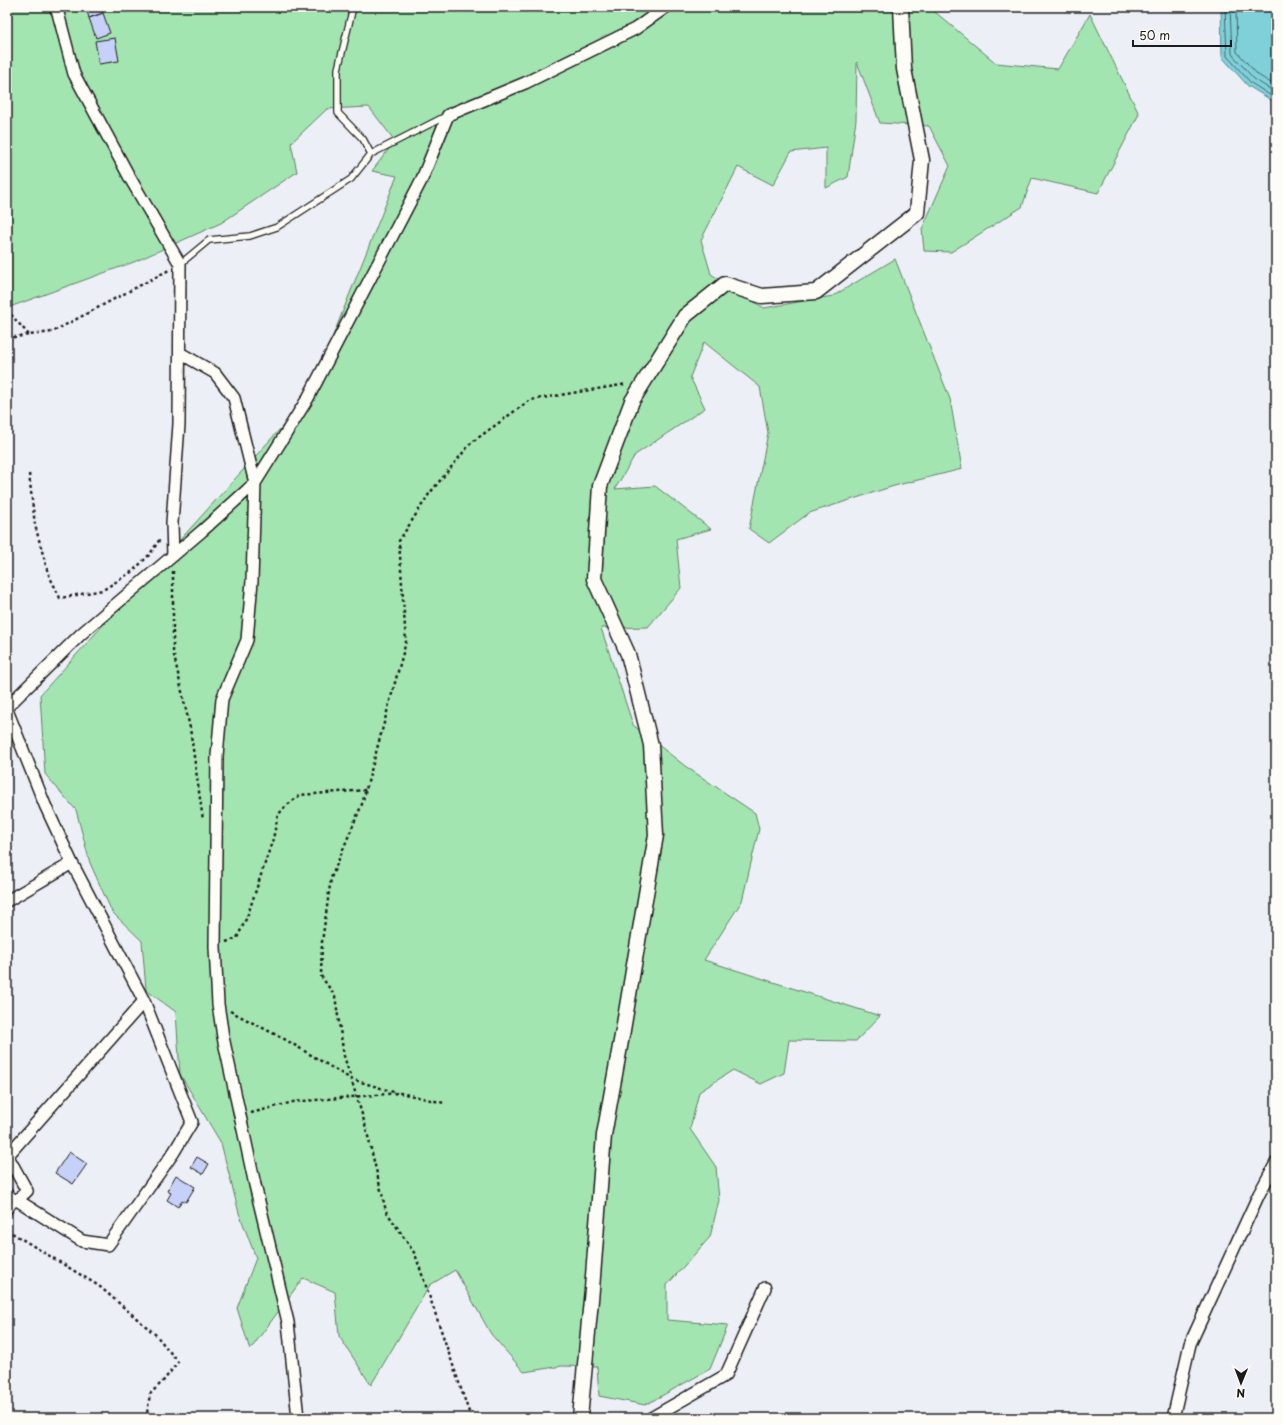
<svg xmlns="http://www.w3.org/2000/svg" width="1283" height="1425" viewBox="0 0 1283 1425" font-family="'Playpen Sans',sans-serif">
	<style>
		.green { fill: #a3e5b0; stroke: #608066 }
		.water { fill: #80d0da; stroke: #58888e }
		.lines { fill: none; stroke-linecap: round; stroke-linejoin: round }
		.shore { stroke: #446468; stroke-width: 1 }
		.building { fill: #c7d0f8; stroke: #1c1c1c }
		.service-casing { stroke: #1c1c1c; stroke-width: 8 }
		.minor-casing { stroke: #1c1c1c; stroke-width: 14 }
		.tertiary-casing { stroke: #1c1c1c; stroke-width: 17 }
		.path { stroke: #1c1c1c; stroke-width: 2.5; stroke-dasharray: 3 3; stroke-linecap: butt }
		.service { stroke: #fdfcf7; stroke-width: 5.5 }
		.minor { stroke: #fdfcf7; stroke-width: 11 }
		.tertiary { stroke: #fdfcf7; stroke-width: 14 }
	</style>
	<rect width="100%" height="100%" fill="#edeff7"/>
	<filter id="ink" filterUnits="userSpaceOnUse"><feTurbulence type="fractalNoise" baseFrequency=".025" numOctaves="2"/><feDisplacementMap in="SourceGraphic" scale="8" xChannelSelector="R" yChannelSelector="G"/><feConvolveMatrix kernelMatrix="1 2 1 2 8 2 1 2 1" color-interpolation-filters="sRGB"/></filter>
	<g filter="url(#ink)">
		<path class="green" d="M7 7H929L996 63 1058 69 1090 14 1139 114 1098 193 1032 178 1022 207 951 252 924 251 922 229 950 166 929 126 880 123 857 62 856 120 848 177 826 188V148L791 152 773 185 738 167 701 240 711 274 764 308 833 296 895 259 950 399 962 469 894 486 809 513 769 543 749 529 768 433 760 387 704 342 690 377 705 408 635 455 615 489 655 486 711 529 676 539 681 588 648 627 601 628 633 725 685 766 755 813 759 829 742 901 704 960 880 1016 856 1041 789 1040 784 1073 761 1084 733 1070 699 1092 690 1129 716 1167 719 1200 710 1237 667 1285V1320L728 1325 710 1369 645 1405 599 1396 597 1367 562 1366 524 1372 491 1334 455 1270 430 1285 371 1385 339 1336 335 1292 303 1278 250 1350 237 1308 256 1258 239 1213 221 1143 180 1074 176 1012 146 990 142 941 112 912 90 863 76 810 45 774 40 695 308 398 397 176 372 171 395 141 369 107 327 109 291 143 297 172 221 223 134 262 7 308Z"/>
		<path class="water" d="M1221 7H1276V103L1248 86 1222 57Z"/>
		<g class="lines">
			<path class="shore" d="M1225 7 1227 56 1251 83 1276 99
				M1230 7 1232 54 1254 79 1276 93
				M1236 7 1237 52 1258 75 1276 86"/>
		</g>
		<path class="building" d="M86 7H100L103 13 89 18Z
			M103 13 110 33 96 38 89 18Z
			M115 38 119 61 99 64 95 41Z
			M69 1152 87 1164 73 1184 55 1173Z
			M197 1157 209 1164 203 1174 191 1167Z
			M176 1175 195 1187 186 1202 182 1200 178 1207 167 1200 171 1193 167 1191Z"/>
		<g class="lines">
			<g class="service-casing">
				<path id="service" d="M371 154 446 116
					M180 264 209 240 250 236 277 227 351 179 371 154 363 139 338 113V69L353 7
					M7 1190 17 1200 7 1213"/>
			</g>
			<g class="minor-casing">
				<path id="minor" d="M55 7 58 13 74 74 130 178 180 264 179 424 172 523 173 556
					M180 353 215 373 234 398 255 483 252 581 247 640 222 699 217 756 215 947 218 1004 223 1037 255 1185 288 1322 298 1418
					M7 707 81 634 202 531 255 483 308 398 422 179 448 115 525 83 635 29 666 7
					M7 710 45 805 72 863 144 1001 192 1122 174 1152 108 1245 82 1241 17 1200 27 1191 7 1155
					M7 901 72 863
					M8 1155 144 1001
					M651 1418 726 1375 765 1288
					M1173 1418 1190 1344 1259 1194 1276 1163"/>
			</g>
			<g class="tertiary-casing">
				<path id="tertiary" d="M580 1418 592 1289 604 1135 623 1030 656 835 651 745 628 654 594 579 600 486 632 401 685 316 725 284 762 296 816 292 917 213 922 160 904 69 901 7"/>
			</g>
			<path class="path" d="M7 310 29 335
				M7 338 52 332 169 270
				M29 474 35 525 48 573 60 598 103 590 133 571 150 554 160 539
				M173 571V651L190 728 203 820
				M226 942 237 938 247 917 273 839 278 815 286 806 300 795 366 790
				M230 1011 286 1040 351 1079 397 1093
				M251 1113 293 1102 400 1093 444 1103
				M7 1230 99 1286 156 1335 178 1362 164 1380 150 1394 147 1413 151 1418
				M471 1418 415 1254 386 1211 365 1124 344 1056 335 996 321 976 322 942 331 878 362 804 406 642 399 541 429 494 471 443 530 400 627 384"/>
			<use href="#service" class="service"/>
			<use href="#minor" class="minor"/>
			<use href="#tertiary" class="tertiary"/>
		</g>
	</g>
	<rect width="1283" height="1425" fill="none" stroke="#fdfcf7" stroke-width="24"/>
	<rect x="12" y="12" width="1259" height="1401" fill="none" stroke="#1c1c1c" stroke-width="1.5" filter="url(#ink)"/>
	<g transform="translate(1241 1383) rotate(181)" stroke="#fdfcf7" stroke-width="3" paint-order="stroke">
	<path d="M0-3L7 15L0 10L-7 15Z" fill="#1c1c1c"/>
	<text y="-6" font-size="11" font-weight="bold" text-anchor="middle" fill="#1c1c1c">N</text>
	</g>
	<path d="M1133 40v6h98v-6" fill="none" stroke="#1c1c1c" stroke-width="2"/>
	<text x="1139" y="40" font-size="12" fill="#1c1c1c" stroke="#fdfcf7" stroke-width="3" paint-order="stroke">50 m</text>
</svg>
